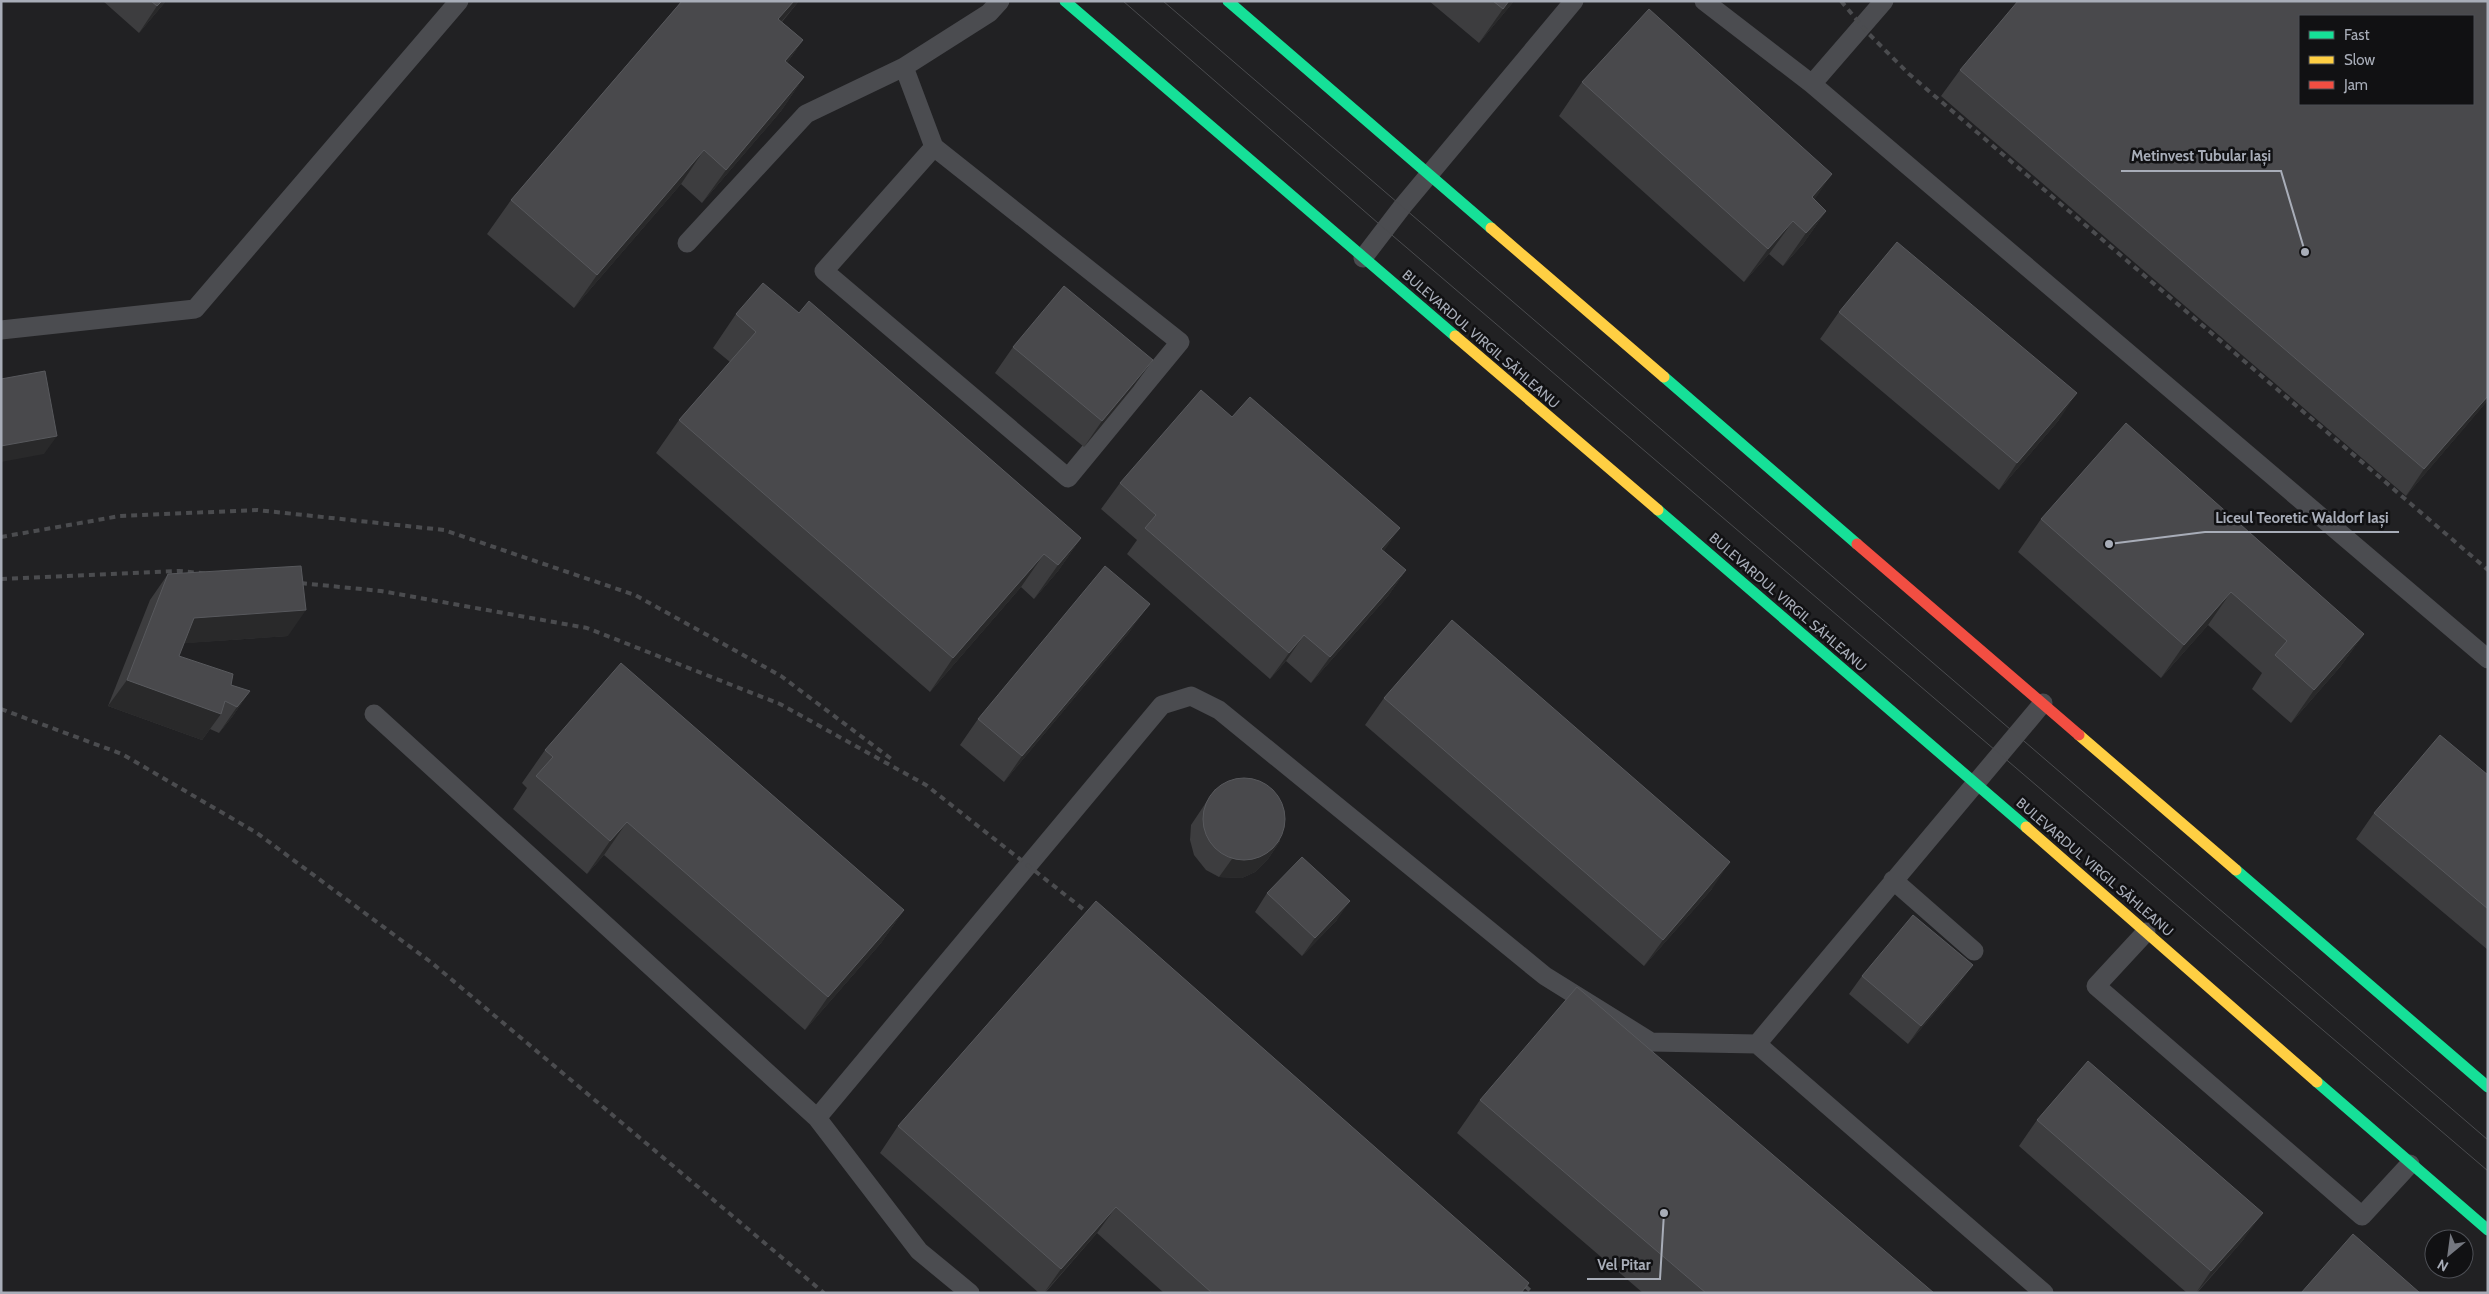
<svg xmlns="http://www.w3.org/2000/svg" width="2489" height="1294" viewBox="0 0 2489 1294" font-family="Cabin,sans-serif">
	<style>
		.built { fill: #212123; fill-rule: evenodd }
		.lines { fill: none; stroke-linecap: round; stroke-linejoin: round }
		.lane { stroke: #4b4c50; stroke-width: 19 }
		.fast { stroke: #16e098; stroke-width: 11 }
		.slow { stroke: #ffcf43; stroke-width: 11 }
		.jam { stroke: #f24e42; stroke-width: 11 }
		.tram { stroke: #4b4c4f; stroke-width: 1 }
		.rail { stroke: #4b4c4f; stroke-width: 4; stroke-dasharray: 6 5; stroke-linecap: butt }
		.wall { fill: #3d3d3f }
		.shaded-wall { fill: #29292a }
		.building { fill: #49494c; stroke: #58595d; fill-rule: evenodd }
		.labels { text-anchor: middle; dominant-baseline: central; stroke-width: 5; stroke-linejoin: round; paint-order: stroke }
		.street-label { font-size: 14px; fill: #a8adb8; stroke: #111113 }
		.leader { fill: none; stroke: #a8adb8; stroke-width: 2 }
		.callout-dot { fill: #a8adb8; stroke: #111113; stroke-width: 2 }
		.callout-label { font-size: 15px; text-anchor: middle; font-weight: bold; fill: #a8adb8; stroke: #111113; stroke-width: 5; stroke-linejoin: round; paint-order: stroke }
	</style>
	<rect width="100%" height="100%" fill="#171717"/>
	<path class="built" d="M1 1H2488V1293H1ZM2300 16H2473V104H2300ZM2434 1239H2464V1269H2434Z"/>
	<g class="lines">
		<path class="lane" d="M1704 1 1812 84 2488 659
			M904 67 934 147 1180 342 1068 478 824 271 934 147
			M1812 84 1884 1
			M687 243 806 114 904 67 989 13 1000 1
			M1363 258 1402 207 1574 1
			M1 330 195 309 459 1
			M2043 703 1757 1044 2044 1293
			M374 714 817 1118 919 1251 970 1293
			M1893 880 1974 951
			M2146 932 2096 986 2362 1216 2410 1164
			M817 1118 1162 705 1191 696 1219 710 1545 976 1651 1042 1757 1044"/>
		<path class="fast" d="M1065 1 1455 336
			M1228 1 1491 228
			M1664 377 1857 544
			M1658 510 2026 827
			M2236 870 2488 1087
			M2317 1082 2488 1230"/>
		<path class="slow" d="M1491 228 1664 377
			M1455 336 1658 510
			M2079 735 2236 870
			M2026 827 2317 1082"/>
		<path class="jam" d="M1857 544 2079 735"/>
		<path class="tram" d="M1123 1 1386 230 2488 1171
			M1163 1 2488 1140"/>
		<path class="rail" d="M1841 1 1867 32 1909 74 2488 570
			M1 537 120 516 257 510 444 530 635 595 781 676 894 761
			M1 579 179 571 211 574
			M290 582 381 591 587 628 780 704 926 785 1097 920
			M1 709 122 754 257 833 432 963 824 1293
			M1517 1279 1533 1293"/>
	</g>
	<path class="wall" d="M103 1H166L139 33Z
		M682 1H799L782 22 803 40 787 63 804 77 781 111 702 203 681 184 574 308 487 234 511 200Z
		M1429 1H1514L1479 43Z
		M2488 1V400L2406 496 1941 96 1960 70Z
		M1582 82 1814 200 1826 211 1803 244 1783 266 1769 254 1744 282 1559 116Z
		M1839 312 2059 420 1999 490 1820 339Z
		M799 313 1081 538 1058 571 1034 599 1021 587 930 692 656 453 679 420 730 362 713 348 736 314Z
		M1013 347 1134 386 1084 447 995 373Z
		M1120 483 1384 551 1406 570 1388 596 1311 683 1286 661 1270 679 1127 554 1137 540 1101 509Z
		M2041 519 2364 634 2340 667 2291 723 2252 689 2262 673 2208 625 2161 678 2018 552Z
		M168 574 288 636 184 643 179 656 231 685 250 691 232 717 219 733 210 729 202 740 108 706 150 600Z
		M1131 630 1004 782 960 745 978 719Z
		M1384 698 1712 889 1644 966 1365 725Z
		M545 750 904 910 881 943 805 1030 604 855 587 874 513 809 527 788 522 783Z
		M2488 775V950L2356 839 2374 813Z
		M1215 789 1280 841 1268 859 1255 872 1242 878 1219 877 1206 870 1194 855 1190 840 1191 825Z
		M1267 893 1337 920 1302 956 1255 912Z
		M1862 976 1960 983 1908 1044 1849 994Z
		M1480 1100 1934 1293H1643L1457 1133Z
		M2037 1120 2244 1239 2197 1293H2187L2019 1146Z
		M898 1126 1522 1293H1164L1097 1233 1045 1293H1039L880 1153Z"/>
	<path class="shaded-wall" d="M162 1H166L139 33 157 6Z
		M794 1H799L755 52 778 19Z
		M1509 1H1514L1479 43 1503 9Z
		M803 40 780 73 785 61Z
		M804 77 781 111 702 203 726 170Z
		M704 150 681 184 574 308 597 275Z
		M1832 174 1809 208 1812 197Z
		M1826 211 1803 244 1783 266 1806 233Z
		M1793 221 1769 254 1744 282 1768 249Z
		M1153 360 1134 386 1084 447 1102 421Z
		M2077 393 2059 420 1999 490 2017 463Z
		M2488 396V400L2406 496 2424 469Z
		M57 436 44 454 1 462V446Z
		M1400 528 1382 554 1381 549Z
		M1081 538 1058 571 1034 599 1058 565Z
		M1044 554 1021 587 930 692 953 658Z
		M1406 570 1388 596 1311 683 1330 657Z
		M2231 592 2208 625 2161 678 2184 645Z
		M1150 604 1131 630 1004 782 1022 756Z
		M306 610 288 636 175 644 194 618Z
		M2364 634 2340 667 2291 723 2314 690Z
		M1304 635 1286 661 1270 679 1289 653Z
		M127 680 221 714 202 740 108 706Z
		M250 691 232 717 219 733 237 707Z
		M627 822 604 855 587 874 610 841Z
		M1280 841 1268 859 1255 872 1242 878 1219 877 1232 859Z
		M1730 862 1712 889 1644 966 1663 940Z
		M1350 901 1337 920 1302 956 1315 938Z
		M904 910 881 943 805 1030 828 997Z
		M1973 965 1960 983 1908 1044 1921 1026Z
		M1116 1207 1097 1233 1044 1293 1061 1269Z
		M2263 1213 2244 1239 2196 1293 2211 1271Z"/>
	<path class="building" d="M151 1H162L157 6Z
		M682 1H794L778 19 803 40 785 61 804 77 726 170 704 150 597 275 511 200Z
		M1493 1H1509L1503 9Z
		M2018 1H2488V396L2424 469 1960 70ZM2300 16H2473V104H2300Z
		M1649 9 1832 174 1812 197 1826 211 1806 233 1793 221 1768 249 1582 82Z
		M1897 242 2077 393 2017 463 1839 312Z
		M763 283 799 313 809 301 1081 538 1058 565 1044 554 953 658 679 420 756 332 736 314Z
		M1064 286 1153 360 1102 421 1013 347Z
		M45 371 57 436 1 446V379Z
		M1201 390 1232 417 1250 397 1400 528 1381 549 1406 570 1330 657 1304 635 1289 653 1145 528 1156 515 1120 483Z
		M2126 423 2364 634 2314 690 2275 655 2287 641 2231 592 2184 645 2041 519Z
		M301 566 306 610 194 618 179 656 233 674 231 685 250 691 237 707 225 701 221 714 127 680 168 574Z
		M1105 566 1150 604 1022 756 978 719Z
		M1452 620 1730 862 1663 940 1384 698Z
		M621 663 904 910 828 997 627 822 610 841 536 776 553 757 545 750Z
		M2440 735 2488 775V909L2374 813Z
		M1203 819a41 41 0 1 1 82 0a41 41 0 1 1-82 0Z
		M1302 857 1350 901 1315 938 1267 893Z
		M1096 901 1529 1283 1521 1293H1212L1116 1207 1061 1269 898 1126Z
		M1913 915 1973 965 1921 1026 1862 976Z
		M1577 987 1934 1293H1706L1480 1100Z
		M2088 1061 2263 1213 2211 1271 2037 1120Z
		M2353 1234 2420 1293H2301Z"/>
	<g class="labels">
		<g class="street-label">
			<text transform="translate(1481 339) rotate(41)">BULEVARDUL VIRGIL SĂHLEANU</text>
			<text transform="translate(1788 602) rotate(41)">BULEVARDUL VIRGIL SĂHLEANU</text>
			<text transform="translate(2095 867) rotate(41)">BULEVARDUL VIRGIL SĂHLEANU</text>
		</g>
	</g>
	<path class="leader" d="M2305 252L2281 171H2121M2109 544L2205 532H2399M1664 1213L1660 1279H1587"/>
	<g class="callout-dot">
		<circle cx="2305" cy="252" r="5"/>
		<circle cx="2109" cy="544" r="5"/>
		<circle cx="1664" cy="1213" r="5"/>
	</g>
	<g class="callout-label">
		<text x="2201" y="161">Metinvest Tubular Iași</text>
		<text x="2302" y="523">Liceul Teoretic Waldorf Iași</text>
		<text x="1624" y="1270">Vel Pitar</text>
	</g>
	<rect width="2489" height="1294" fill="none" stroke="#a8adb8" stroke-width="5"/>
	<rect x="2299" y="15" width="175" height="90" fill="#111113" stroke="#4d4f55"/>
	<rect x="2309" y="31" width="25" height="8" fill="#16e098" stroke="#4d4f55"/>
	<text x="2344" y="40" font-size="15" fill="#a8adb8">Fast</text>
	<rect x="2309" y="56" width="25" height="8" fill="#ffcf43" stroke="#4d4f55"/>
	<text x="2344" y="65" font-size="15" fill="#a8adb8">Slow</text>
	<rect x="2309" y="81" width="25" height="8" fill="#f24e42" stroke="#4d4f55"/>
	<text x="2344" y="90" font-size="15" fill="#a8adb8">Jam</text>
	<g transform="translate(2449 1254) rotate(209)"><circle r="24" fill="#111113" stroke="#4d4f55"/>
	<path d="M0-4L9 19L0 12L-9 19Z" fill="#757880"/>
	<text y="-8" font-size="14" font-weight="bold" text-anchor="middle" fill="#a8adb8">N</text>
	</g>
</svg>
